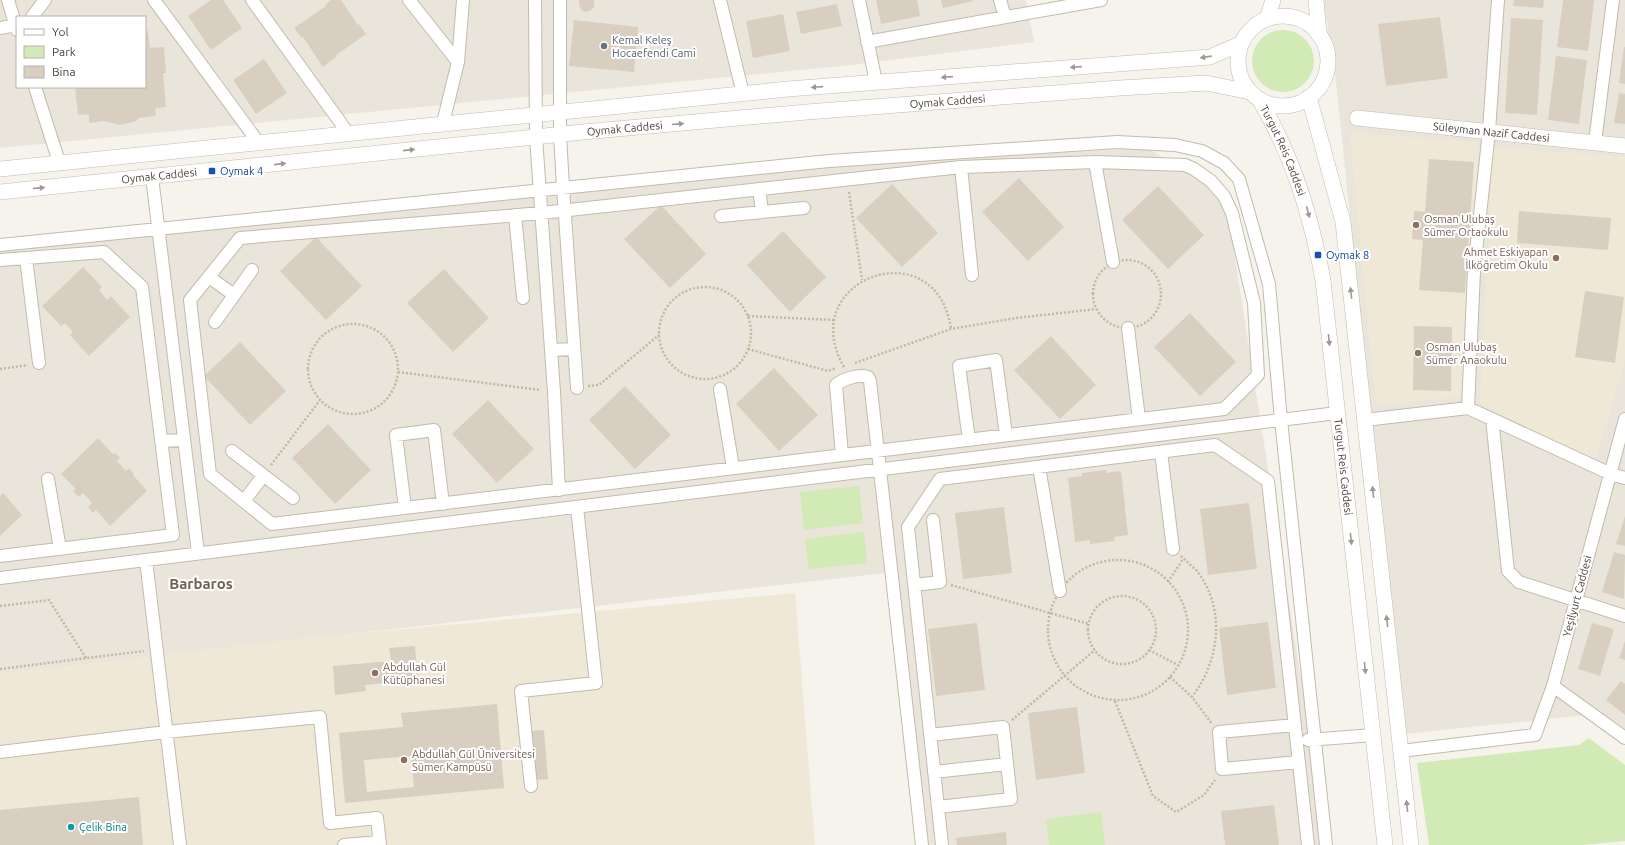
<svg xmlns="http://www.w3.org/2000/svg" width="1625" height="845" viewBox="0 0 1625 845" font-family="Ubuntu,sans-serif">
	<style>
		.residential { fill: #eae5da; fill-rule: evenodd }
		.education { fill: #efe8d6 }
		.green { fill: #d2eab5 }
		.building { fill: #d8cfc1; fill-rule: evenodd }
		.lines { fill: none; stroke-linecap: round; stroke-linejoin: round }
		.minor-casing { stroke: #c2bbae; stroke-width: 14 }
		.tertiary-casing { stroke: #c2bbae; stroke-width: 16 }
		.path { stroke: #c4b79f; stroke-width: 2.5; stroke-dasharray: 2 2; stroke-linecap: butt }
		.minor { stroke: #fff; stroke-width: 12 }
		.tertiary { stroke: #fff; stroke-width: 15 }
		.oneway { fill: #9c9892 }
		.worship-dot { fill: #6b7280; stroke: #fff; stroke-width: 1.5 }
		.transit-dot { fill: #1a4fb4; stroke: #fff; stroke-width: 1.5 }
		.education-dot { fill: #8d6e63; stroke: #fff; stroke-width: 1.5 }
		.culture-dot { fill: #0f9aa8; stroke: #fff; stroke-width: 1.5 }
		.labels { text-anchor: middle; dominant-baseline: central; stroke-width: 4; stroke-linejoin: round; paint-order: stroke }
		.worship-label { font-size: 11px; fill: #5b616d; stroke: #fff; text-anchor: start }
		.street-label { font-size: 11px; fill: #4b4439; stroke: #fff }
		.transit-label { font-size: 11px; fill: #164399; stroke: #fff; text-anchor: start }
		.education-label { font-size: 11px; fill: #785e54; stroke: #fff; text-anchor: start }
		.culture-label { font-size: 11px; fill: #0d838f; stroke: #fff; text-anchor: start }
		.district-label { font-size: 15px; font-weight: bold; fill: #6e6250; stroke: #fff }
	</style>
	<rect width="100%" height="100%" fill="#f6f3ec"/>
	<path class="residential" d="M0 0H1026L1034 42 852 65 0 148ZM17 17H145V87H17Z
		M1323 0H1625V744L1585 715 1404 734 1334 63Z
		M1147 148 1225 194 1327 845H921L894 572 0 674V247L845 165Z"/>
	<path class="education" d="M1350 133 1479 142 1463 396 1376 405Z
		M1493 148 1625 156V360L1594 465 1480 403Z
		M795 593 815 845H0V674L306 638Z"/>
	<path class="green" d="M1252 61a31 31 0 1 1 62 0a31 31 0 1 1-62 0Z
		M859 486 863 523 804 530 800 492Z
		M864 532 867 563 809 569 805 539Z
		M1589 738 1625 765V841L1582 845H1429L1417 763 1579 745Z
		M1101 812 1105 845H1049L1046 819Z"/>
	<path class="building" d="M211 0H223L242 28 211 50 188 16Z
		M331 0H341L358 25 359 24 366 34 335 56 336 57 323 67 303 37 302 38 294 28 326 6 325 5Z
		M579 0H594V7L590 11 584 12 580 8Z
		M876 0H917L920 16 881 24Z
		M941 0H973V1L943 8Z
		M1514 0H1544L1543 8 1513 6Z
		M1563 0H1594L1588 51 1557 47Z
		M837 4 842 26 801 34 796 12Z
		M783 14 790 51 753 58 746 21Z
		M1440 17 1448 78 1386 86 1378 24Z
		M1511 18 1543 20 1537 115 1505 113Z
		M574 20 638 27 634 72 569 66Z
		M145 31H148L150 48 164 47 166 73H163L166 107 155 108 156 116 139 118 134 122 119 125 105 121 89 123V114L78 115 75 87H145Z
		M1624 47H1625V84L1619 83Z
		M1556 56 1587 60 1579 124 1548 120Z
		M264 59 287 93 256 114 233 80Z
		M1619 93 1625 94V124L1614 123Z
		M1429 159 1474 162 1465 293 1419 290 1423 240 1412 239 1414 211 1425 212Z
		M1019 178 1064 227 1028 261 982 212Z
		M892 184 938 233 902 267 856 218Z
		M1158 186 1204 235 1168 269 1122 220Z
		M661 205 706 254 670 288 624 239Z
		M1519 211 1611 218 1608 250 1517 243Z
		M783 231 826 277 790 312 747 265Z
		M316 237 362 286 326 320 280 271Z
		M83 267 102 287 99 290 107 300 111 296 130 317 89 356 70 335 73 332 65 323 61 326 42 306Z
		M444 269 489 318 453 352 407 303Z
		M1585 291 1624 297 1615 363 1575 357Z
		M1190 313 1236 362 1200 396 1154 347Z
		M1414 326 1452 327 1451 391 1413 390Z
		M1051 336 1096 385 1060 419 1014 370Z
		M240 342 286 391 250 425 204 376Z
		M774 368 818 415 779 451 736 404Z
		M625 386 671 435 635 469 589 420Z
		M488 400 534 449 497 483 452 434Z
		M328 424 371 470 335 504 292 458Z
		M98 438 113 454 115 453 120 458 117 461 126 471 129 468 134 474 133 475 147 491 110 526 96 510 93 513 88 507 92 503 83 493 79 497 73 491 76 489 61 474Z
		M1106 470V473L1121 471 1128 535 1114 537 1115 541 1090 544V540L1075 542 1068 478 1082 476V473Z
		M3 493 22 515 0 536V496Z
		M1249 503 1257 569 1208 575 1200 509Z
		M1004 507 1012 573 963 579 955 513Z
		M1625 516V546L1616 544Z
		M1614 552 1625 555 1624 599 1602 592Z
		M1268 622 1276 688 1227 695 1219 628Z
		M977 623 985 690 936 696 928 629Z
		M1592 623 1614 629 1600 676 1578 669Z
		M1625 641V660L1619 658Z
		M415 646 418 680 365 685 366 691 335 695 333 666 391 661 389 648Z
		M1621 681 1625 684V715L1606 700Z
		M497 704 504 788 345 803 339 733 403 727 401 713ZM411 756 414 787 367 792 364 760Z
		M1077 707 1085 773 1036 780 1028 713Z
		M544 730 548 779 535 780 530 731Z
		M139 797 143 845H0V810Z
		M1274 805 1279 845H1225L1221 811Z
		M1006 832 1007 845H957L956 838Z"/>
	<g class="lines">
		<g class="minor-casing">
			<path id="minor" d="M8 0 17 30
				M154 0 258 142
				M252 0 348 133
				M409 0 458 62
				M535 0 536 137 554 392 559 490
				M560 0V135L563 187 577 388
				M720 0 743 94
				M859 0 876 82
				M1000 0 1005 17
				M32 17 45 0
				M0 28 16 25
				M867 42 1101 0
				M35 87 59 162
				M443 123 458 62 463 0
				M1595 142 1613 0
				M1095 162 1185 165 1194 169 1211 181 1224 196 1232 213 1254 303 1258 375 1224 409 272 524 210 474 190 300 240 238 542 213 961 167Z
				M1095 162 1113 262
				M961 167 972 275
				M152 177 198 553
				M759 189 762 212
				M515 215 523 298
				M721 216 804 208
				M0 245 829 161 1117 142 1175 145 1202 151 1224 163 1239 179 1269 284 1281 420 1326 845
				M26 258 39 363
				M0 260 104 252 142 287 173 535 0 556
				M209 277 234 295
				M215 322 252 270
				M1128 328 1139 419
				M551 350 574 349
				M720 389 733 468
				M1468 408 1611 474 1625 478
				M1492 419 1508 571 1519 582 1625 616
				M1625 419 1553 686 1625 738
				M1365 420 1468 408 1474 271 1489 131 1498 0
				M969 440 959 366 996 360 1006 435
				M161 441 184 440
				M232 451 293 498
				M1161 452 1173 549
				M842 455 836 385C843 379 858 374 868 377L870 381 922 845
				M1039 467 1060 591
				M48 479 60 549
				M244 501 263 476
				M405 508 396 435 434 430 443 504
				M146 560 180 845
				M0 578 1337 413
				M914 585 940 582 933 520
				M1295 725 1219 732 1222 769 1299 762
				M930 735 1003 727 1011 799 938 807
				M1308 740 1373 735
				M1401 751 1535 735 1553 686
				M0 752 166 732 320 717 330 823 377 818 380 845
				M934 772 1007 764
				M531 786 521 691 596 683 577 507
				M344 845 379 842
				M942 845 908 527 940 479 1215 445 1268 481 1308 845"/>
		</g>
		<g class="tertiary-casing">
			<g id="tertiary">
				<path d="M1316 0 1319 35"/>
				<circle cx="1283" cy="61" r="45"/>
				<path d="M1267 19 1273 0"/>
				<path d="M1309 97 1343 222 1411 845"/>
				<path id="s1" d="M1259 99C1293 156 1311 216 1323 280L1385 845"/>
				<path id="s2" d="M1357 118 1625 146"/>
				<path d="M0 169 788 89 1210 57 1242 43"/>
				<path id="s3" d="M0 192 583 132 807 112 1120 88 1206 83 1250 92"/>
			</g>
		</g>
		<path class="path" d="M849 192 862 280
			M1093 294a34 34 0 1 1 68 0a34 34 0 1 1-68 0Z
			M659 333a46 46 0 1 1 92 0a46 46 0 1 1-92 0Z
			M748 316 834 320
			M308 369a45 45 0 1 1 90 0a45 45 0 1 1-90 0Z
			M748 349 828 371 836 368
			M855 363 951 329 1016 318 1096 309
			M844 367C793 278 937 228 951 329
			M0 369 28 365
			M398 372 541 390
			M588 386 599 385 659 335
			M271 465 320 400
			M1181 556C1186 561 1192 566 1197 571 1226 609 1220 660 1192 697
			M1048 630a70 70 0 1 1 140 0a70 70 0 1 1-140 0Z
			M1168 582 1183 559
			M951 585 1089 624
			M1088 630a34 34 0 1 1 68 0a34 34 0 1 1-68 0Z
			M0 606 49 600 86 658
			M1149 650 1178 665
			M0 669 144 651
			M1170 677 1192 697 1212 724
			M1115 701 1153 796 1176 812 1204 795 1215 780
			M1012 720 1095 650"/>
		<use href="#minor" class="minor"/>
		<use href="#tertiary" class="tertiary"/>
	</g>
	<defs><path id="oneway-solid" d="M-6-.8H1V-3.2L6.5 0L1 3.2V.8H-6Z"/></defs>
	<g class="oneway">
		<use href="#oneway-solid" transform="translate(1206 57) rotate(171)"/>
		<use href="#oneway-solid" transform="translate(1076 67) rotate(176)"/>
		<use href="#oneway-solid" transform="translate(947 77) rotate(176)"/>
		<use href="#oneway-solid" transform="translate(817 87) rotate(176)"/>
		<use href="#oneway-solid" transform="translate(678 124) rotate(-5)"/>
		<use href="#oneway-solid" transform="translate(409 150) rotate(-6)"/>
		<use href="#oneway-solid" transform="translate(280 164) rotate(-6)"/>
		<use href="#oneway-solid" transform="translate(39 188) rotate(-5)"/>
		<use href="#oneway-solid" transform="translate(1308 212) rotate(75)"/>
		<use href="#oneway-solid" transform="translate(1351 293) rotate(-97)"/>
		<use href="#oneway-solid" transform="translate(1329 340) rotate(84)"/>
		<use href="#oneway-solid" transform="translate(1373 492) rotate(-96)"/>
		<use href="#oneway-solid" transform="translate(1351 539) rotate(84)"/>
		<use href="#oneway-solid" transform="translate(1387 621) rotate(-96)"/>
		<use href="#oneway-solid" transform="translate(1365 668) rotate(84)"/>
		<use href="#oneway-solid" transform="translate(1407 806) rotate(-96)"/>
	</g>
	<circle class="worship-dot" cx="604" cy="46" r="4"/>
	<g class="transit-dot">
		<rect x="208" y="167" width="8" height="8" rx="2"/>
		<rect x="1314" y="251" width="8" height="8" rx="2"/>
	</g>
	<g class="education-dot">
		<circle cx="1416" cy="225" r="4"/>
		<circle cx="1556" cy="258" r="4"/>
		<circle cx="1418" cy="353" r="4"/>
		<circle cx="375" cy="673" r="4"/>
		<circle cx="404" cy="760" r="4"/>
	</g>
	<circle class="culture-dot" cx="71" cy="827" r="4"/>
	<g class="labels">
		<g class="worship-label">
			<text x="612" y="40">Kemal Keleş<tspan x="612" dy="13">Hocaefendi Cami</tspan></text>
		</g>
		<g class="street-label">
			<text stroke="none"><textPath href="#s3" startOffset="952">Oymak Caddesi</textPath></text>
			<text stroke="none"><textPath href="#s3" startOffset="628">Oymak Caddesi</textPath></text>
			<text stroke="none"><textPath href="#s2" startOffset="135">Süleyman Nazif Caddesi</textPath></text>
			<text stroke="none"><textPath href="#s1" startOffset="57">Turgut Reis Caddesi</textPath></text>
			<text stroke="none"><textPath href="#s3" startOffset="160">Oymak Caddesi</textPath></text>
			<text stroke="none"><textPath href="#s1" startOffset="381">Turgut Reis Caddesi</textPath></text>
			<text transform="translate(1577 596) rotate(-75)">Yeşilyurt Caddesi</text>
		</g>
		<g class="transit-label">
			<text x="220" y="171">Oymak 4</text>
			<text x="1326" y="255">Oymak 8</text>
		</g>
		<g class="education-label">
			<text x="1424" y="219">Osman Ulubaş<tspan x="1424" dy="13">Sümer Ortaokulu</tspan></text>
			<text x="1548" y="252" text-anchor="end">Ahmet Eskiyapan<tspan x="1548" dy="13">İlköğretim Okulu</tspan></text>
			<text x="1426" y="347">Osman Ulubaş<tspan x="1426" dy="13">Sümer Anaokulu</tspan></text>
			<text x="383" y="667">Abdullah Gül<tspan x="383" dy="13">Kütüphanesi</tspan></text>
			<text x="412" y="754">Abdullah Gül Üniversitesi<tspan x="412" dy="13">Sümer Kampüsü</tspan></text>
		</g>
		<g class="culture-label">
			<text x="79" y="827">Çelik Bina</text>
		</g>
		<g class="district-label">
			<text x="201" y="583">Barbaros</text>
		</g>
	</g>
	<rect x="16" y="16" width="130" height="72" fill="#ffffff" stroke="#b7b4b0"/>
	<rect x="24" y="29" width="20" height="6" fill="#ffffff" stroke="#b7b4b0"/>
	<text x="52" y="36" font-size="12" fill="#4b4439">Yol</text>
	<rect x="24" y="46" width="20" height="12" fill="#d2eab5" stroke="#b7b4b0"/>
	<text x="52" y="56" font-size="12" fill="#4b4439">Park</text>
	<rect x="24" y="66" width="20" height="12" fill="#d8cfc1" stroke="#b7b4b0"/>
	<text x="52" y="76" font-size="12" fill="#4b4439">Bina</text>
</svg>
